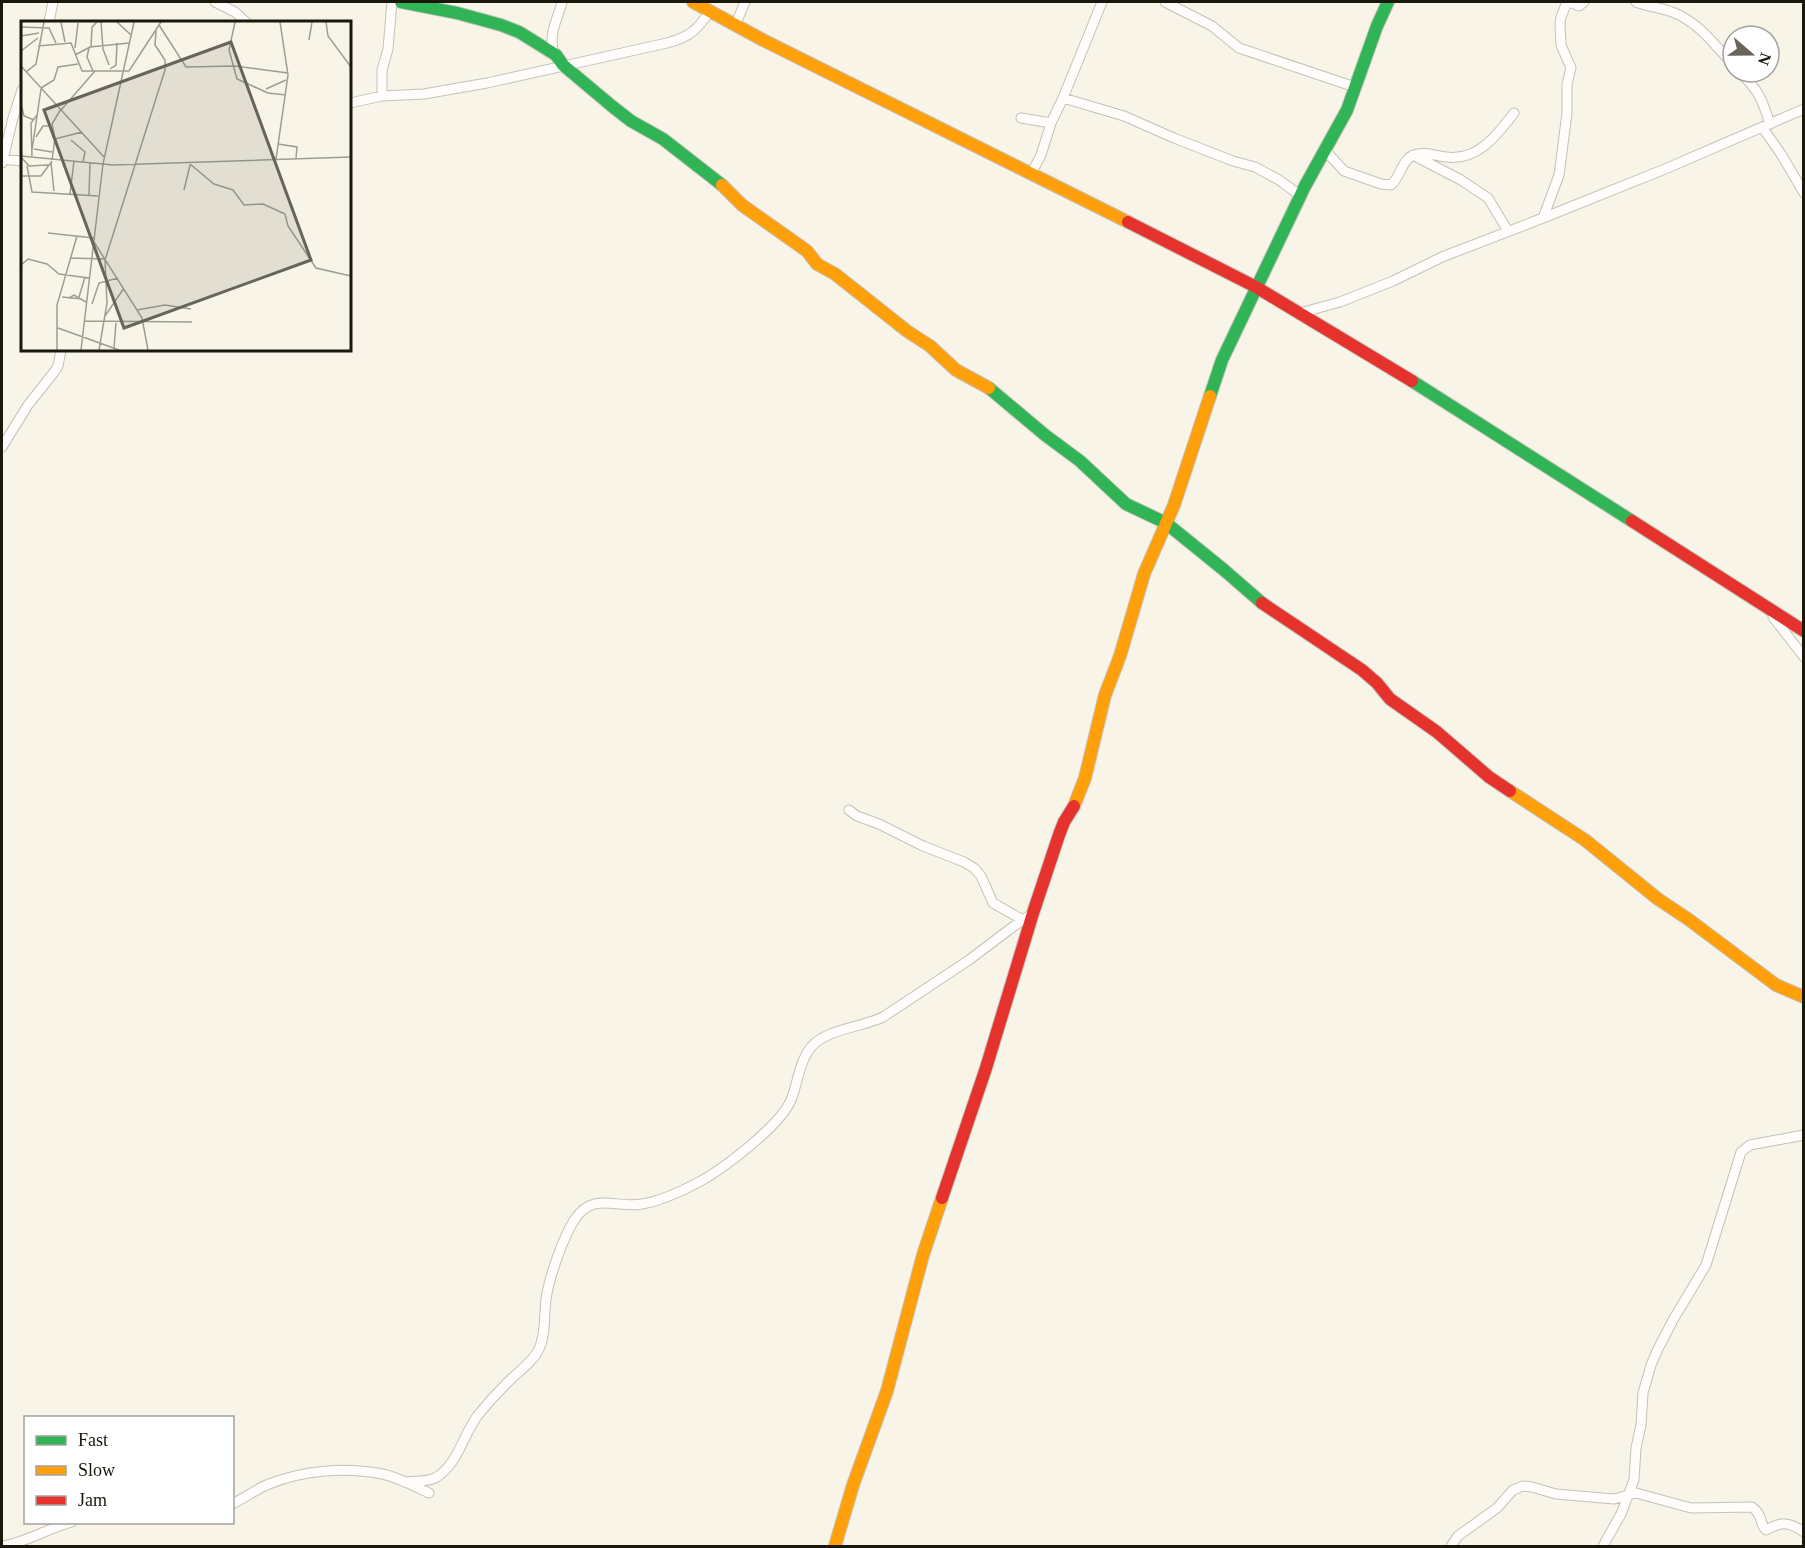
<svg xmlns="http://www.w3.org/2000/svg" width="1805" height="1548" viewBox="0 0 1805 1548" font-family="Georgia,serif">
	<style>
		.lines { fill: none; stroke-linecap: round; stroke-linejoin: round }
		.street-casing { stroke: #c5c1b7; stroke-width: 11 }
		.fast-casing { stroke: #c5c1b7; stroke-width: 14 }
		.slow-casing { stroke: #c5c1b7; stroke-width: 14 }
		.jam-casing { stroke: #c5c1b7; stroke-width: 14 }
		.street { stroke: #fefdfc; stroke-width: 9 }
		.fast { stroke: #30b455; stroke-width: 12 }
		.slow { stroke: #ff9f0a; stroke-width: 12 }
		.jam { stroke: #e5322d; stroke-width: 12 }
		.inset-road { fill: none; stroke: #9f9c90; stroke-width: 1.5 }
		.view { fill: #68645a; fill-opacity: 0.15; stroke: #68645a; stroke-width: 3 }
		.inset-edge { fill: none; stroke: #1a170d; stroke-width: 3 }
	</style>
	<rect width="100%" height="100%" fill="#f8f4e8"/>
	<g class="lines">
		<g class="street-casing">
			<path id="street" d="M215 2 235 12 246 22
				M1165 2 1212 26 1239 48 1355 87
				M1569 2 1579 6 1584 2
				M1636 2C1649 7 1664 8 1677 14 1701 25 1715 46 1733 64
				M49 22 53 2
				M735 26 745 2
				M554 54C548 34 557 21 562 2
				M1740 72C1759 91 1762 99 1770 124
				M382 96V70L388 49 392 2
				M1063 98 1124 116 1174 138 1233 161 1255 167 1279 180 1301 196
				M350 103 382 96 424 94 487 83 667 43C690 37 697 30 710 11
				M1021 118 1051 123
				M1762 127 1781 154 1804 193
				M1324 149 1344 171 1381 184 1391 185C1401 177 1401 160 1414 155 1424 151 1436 156 1447 157 1478 161 1497 135 1514 113
				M1413 155 1461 180 1488 198 1508 231
				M2 159 22 161
				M2 163 13 118 22 90
				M1031 174 1041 155 1051 123 1063 98 1102 2
				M1543 218 1559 175 1567 113V84L1571 68 1561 45 1560 25 1561 17 1567 2
				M1300 313 1340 302 1393 281 1442 257 1543 218 1665 169 1804 109
				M2 447 28 405 55 371 58 366 61 350
				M1773 617 1804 657
				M849 810 857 816 879 824 923 846 964 862 974 868 981 876 993 903 1023 920
				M404 1482C413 1481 427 1482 435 1478 458 1465 463 1435 478 1415 487 1404 498 1392 508 1382 519 1371 533 1362 539 1349 546 1334 544 1315 546 1299 549 1278 563 1237 575 1219 594 1191 616 1209 642 1204 660 1201 680 1192 697 1183 722 1170 780 1126 791 1100 798 1083 799 1061 812 1046 827 1029 863 1027 883 1017L969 960 1014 926 1033 913
				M232 1504C245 1498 256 1489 269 1484 304 1470 345 1467 382 1474 398 1477 414 1486 429 1493
				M2 1546C26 1543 48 1528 72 1522
				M1451 1546 1458 1536 1497 1508 1513 1490 1523 1486 1532 1487 1556 1494 1614 1499 1636 1493 1691 1508 1752 1507C1764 1516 1759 1524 1766 1530 1781 1522 1788 1521 1804 1532
				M1603 1546 1621 1514 1634 1480 1636 1448 1641 1425 1643 1393 1651 1365 1657 1351 1673 1320 1706 1265 1741 1152 1750 1145 1804 1135"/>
		</g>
		<g class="fast-casing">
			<path id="fast" d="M401 2 457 13 501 25 519 32 556 55 563 65 613 107 631 121 663 139 722 185
				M1412 381 1632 521
				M989 388 1045 435 1080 461 1126 504 1166 523 1224 570 1262 603
				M1210 396 1222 360 1305 186 1347 110 1377 26 1388 2"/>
		</g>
		<g class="slow-casing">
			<path id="slow" d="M693 2 763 40 1128 222
				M722 185 742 205 807 251 817 264 835 274 907 331 930 346 956 370 989 388
				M1510 791 1585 840 1658 899 1688 919 1776 985 1804 997
				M1074 806 1085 778 1105 695 1120 656 1144 574 1174 505 1210 396
				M835 1546 853 1485 887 1391 923 1255 942 1198"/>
		</g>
		<g class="jam-casing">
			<path id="jam" d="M1128 222 1256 287 1412 381
				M1632 521 1804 631
				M1262 603 1362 670 1377 683 1390 699 1437 732 1489 777 1510 791
				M942 1198 986 1068 1033 913 1059 835 1064 822 1074 806"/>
		</g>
		<use href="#street" class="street"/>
		<use href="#fast" class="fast"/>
		<use href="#slow" class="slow"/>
		<use href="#jam" class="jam"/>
	</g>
	<g transform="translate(21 21)">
		<rect width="330" height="330" fill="#f8f4e8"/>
		<path class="inset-road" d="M40 1 44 21M80 1 82 28 88 44M96 1 110 14M214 1 208 29 216 58 247 72 265 74M305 1 307 15 330 46M138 4 165 46 214 45 267 52M0 6 28 7 35 22M0 15 18 12M288 19 291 1M17 25 50 22 61 50H108L140 1M70 26 71 6 76 1M54 27 57 2M68 27 66 36 72 50M0 30 17 17M54 34 69 26 108 22M0 45 83 136M89 48 95 44 96 22M5 51 15 43 23 1M20 67 33 59 37 46 57 43M245 68 265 59M0 83 3 95 13 99M40 89 74 50M15 116 22 105H30M34 118 61 111M50 119 64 131 62 141M257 123 276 126 275 137M13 128 31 131M11 129 20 68M0 135 92 144 330 136M11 135 10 102 16 94M0 136 8 145 27 144M255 138 267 54 259 1M31 139 34 117 31 103 40 88M30 142 33 170M169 143 193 163 212 169 223 184 242 183 264 193M6 145 11 171 77 175M0 155H20L31 140M163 169 169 144M49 173 53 140M68 174 69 141M264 193 267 205 295 247 330 255M27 212 73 217M73 221 121 297 127 329M50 237 84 238M0 244 7 238 26 243 38 253 68 257M41 276 61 278M58 276 64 256M48 277 53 274 65 281M71 283 78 262 97 257M116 289 144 284 170 288M84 295 103 267M63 300 171 301M37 307 98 329M93 327 95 302M36 329V284L56 215M60 329 82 143 113 1M78 329 86 282 84 239 144 49V39L134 24 135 10"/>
		<path class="view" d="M210 21 290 239 103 307 23 89Z"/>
		<rect width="330" height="330" class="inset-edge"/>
	</g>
	<rect width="1805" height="1548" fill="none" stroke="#1a170d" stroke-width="6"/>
	<rect x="24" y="1416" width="210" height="108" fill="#ffffff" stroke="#a3a29e" stroke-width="1.5"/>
	<rect x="36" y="1436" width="30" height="9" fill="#30b455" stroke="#a3a29e" stroke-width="1.5"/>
	<text x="78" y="1446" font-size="18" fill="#1a170d">Fast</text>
	<rect x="36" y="1466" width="30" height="9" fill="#ff9f0a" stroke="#a3a29e" stroke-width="1.5"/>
	<text x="78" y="1476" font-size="18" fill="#1a170d">Slow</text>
	<rect x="36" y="1496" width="30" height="9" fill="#e5322d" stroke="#a3a29e" stroke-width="1.5"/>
	<text x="78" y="1506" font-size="18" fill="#1a170d">Jam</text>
	<g transform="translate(1751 54) rotate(110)"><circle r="28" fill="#ffffff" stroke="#a3a29e" stroke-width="1.5"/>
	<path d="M0-4.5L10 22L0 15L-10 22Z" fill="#68645a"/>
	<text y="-9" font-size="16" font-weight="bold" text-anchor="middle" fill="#1a170d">N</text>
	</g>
</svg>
